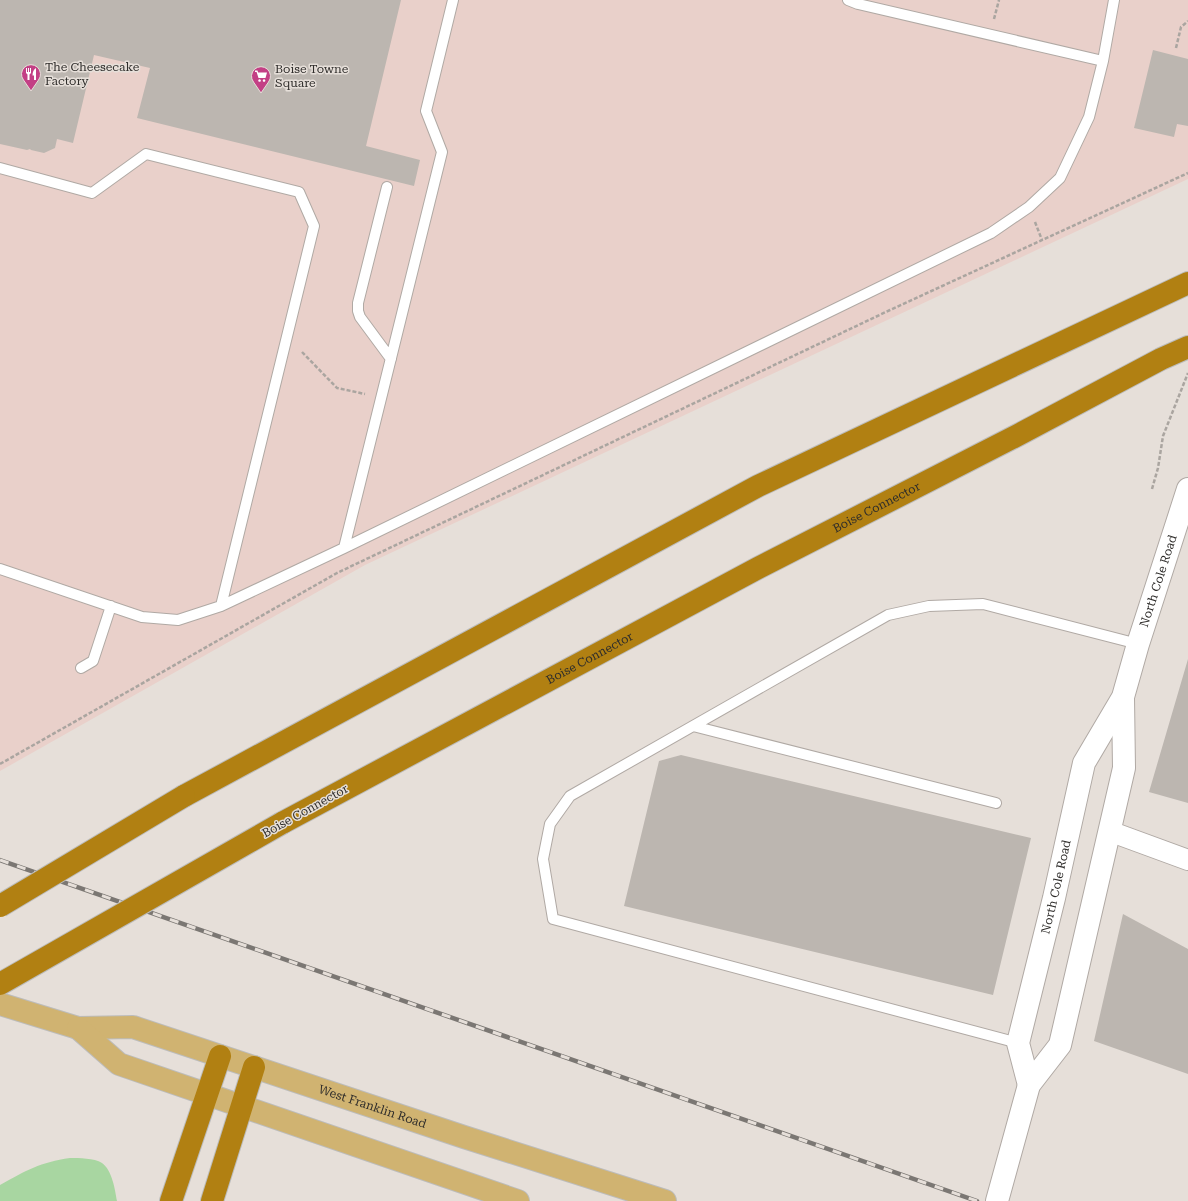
<svg xmlns="http://www.w3.org/2000/svg" width="1188" height="1201" viewBox="0 0 1188 1201" font-family="'Roboto Serif',serif">
	<style>
		.commercial { fill: #e9d0ca }
		.green { fill: #a8d6a1 }
		.building { fill: #bcb6b0 }
		.lines { fill: none; stroke-linecap: round; stroke-linejoin: round }
		.lane-casing { stroke: #b0a9a4; stroke-width: 12 }
		.street-casing { stroke: #b0a9a4; stroke-width: 22 }
		.secondary-casing { stroke: #b0a9a4; stroke-width: 24 }
		.primary-casing { stroke: #bcbcbb; stroke-width: 24 }
		.highway-casing { stroke: #bcbcbb; stroke-width: 24 }
		.path { stroke: #aaa5a0; stroke-width: 2.5; stroke-dasharray: 4 2; stroke-linecap: butt }
		.lane { stroke: #fff; stroke-width: 10 }
		.street { stroke: #fff; stroke-width: 20 }
		.secondary { stroke: #fff; stroke-width: 22 }
		.primary { stroke: #d0b371; stroke-width: 22 }
		.highway { stroke: #b18012; stroke-width: 22 }
		.rail-casing { stroke: #7b7773; stroke-width: 4.5 }
		.rail { stroke: #e6dfd9; stroke-width: 3; stroke-dasharray: 9; stroke-linecap: butt }
		.highway-bridge-casing { stroke: #bcbcbb; stroke-width: 24; stroke-linecap: butt }
		.highway-bridge { stroke: #b18012; stroke-width: 22 }
		.labels { text-anchor: middle; dominant-baseline: central; stroke-width: 3; stroke-linejoin: round; paint-order: stroke }
		.poi-label { font-size: 12px; fill: #2f2d2b; stroke: #e6dfd9; text-anchor: start }
		.street-label { font-size: 12px; fill: #2f2d2b; stroke: #e6dfd9 }
	</style>
	<rect width="100%" height="100%" fill="#e6dfd9"/>
	<path class="commercial" d="M0 0H1188V179L365 565 0 771Z"/>
	<path class="green" d="M70 1158C79 1158 94 1158 102 1163 112 1170 115 1189 117 1201H0V1185C25 1171 41 1162 70 1158Z"/>
	<path class="building" d="M0 0H401L366 146 420 160 414 186 137 118 150 68 94 55 73 143 57 139 55 148 44 153 31 150 30 149 27 150 0 144Z
		M1153 50 1188 59V126L1177 124 1174 137 1134 128Z
		M1188 659V803L1149 792Z
		M681 755 1031 838 993 995 624 906 659 761Z
		M1123 914 1188 949V1074L1094 1041Z"/>
	<g class="lines">
		<g class="lane-casing">
			<path id="lane" d="M848 0 858 4 1103 61
				M0 168 92 193 146 154 299 192 314 226 221 606
				M387 187 358 303V311L360 317 391 359
				M344 548 442 152 426 111 453 0
				M0 569 142 617 178 620 221 606 344 548 991 233 1029 207 1060 178 1089 117 1103 61 1114 0
				M81 668 93 661 111 606
				M693 726 996 803
				M1018 1043 553 919 543 859 550 824 570 796 888 615 929 606 983 604 1138 644"/>
		</g>
		<g class="street-casing">
			<path id="street" d="M1109 831 1188 860"/>
		</g>
		<g class="secondary-casing">
			<g id="secondary">
				<path id="s1" d="M1029 1085 1018 1043 1054 898 1084 763 1123 697 1138 644 1188 489"/>
				<path d="M997 1201 1029 1085 1060 1045 1124 768 1123 698"/>
			</g>
		</g>
		<g class="primary-casing">
			<g id="primary">
				<path id="s2" d="M0 1004 78 1028 133 1027 464 1137 665 1201"/>
				<path d="M78 1028 119 1064 518 1201"/>
			</g>
		</g>
		<g class="highway-casing">
			<g id="highway">
				<path d="M184 796 758 486 1188 283"/>
				<path id="s3" d="M282 823 758 568 1018 435 1161 359 1188 347"/>
				<path d="M171 1201 220 1056"/>
				<path d="M212 1201 254 1067"/>
			</g>
		</g>
		<path class="path" d="M994 19 999 0
			M1176 48 1181 27 1188 21
			M1035 222 1042 240
			M302 352 337 388 365 394
			M1152 489 1158 468 1163 436 1188 373
			M0 764 337 573 890 310 1188 173"/>
		<use href="#lane" class="lane"/>
		<use href="#street" class="street"/>
		<use href="#secondary" class="secondary"/>
		<use href="#primary" class="primary"/>
		<use href="#highway" class="highway"/>
		<g class="rail-casing">
			<path id="rail" d="M0 860 977 1201"/>
		</g>
		<use href="#rail" class="rail"/>
		<g class="highway-bridge-casing">
			<path id="highway-bridge" d="M0 906 184 796
				M0 984 282 823"/>
		</g>
		<use href="#highway-bridge" class="highway-bridge"/>
	</g>
	<defs>
		<g id="restaurant-pin" transform="scale(1)"><path d="M0 17L-7.5 6A9.5 9.5 0 1 1 7.5 6Z" fill="#c33f85" stroke="#e6dfd9"/><path d="M-5-6h1v4h1v-4h1v4h1v-4h1v5L-1.5 .5V6h-2V.5L-5-1ZM5-6V6H3V1.5H1.5Q1.5-4 5-6Z" fill="#fff"/></g>
		<g id="supermarket-pin" transform="scale(1)"><path d="M0 17L-7.5 6A9.5 9.5 0 1 1 7.5 6Z" fill="#c33f85" stroke="#e6dfd9"/><path d="M-6-5.5h2.5l.6 2H6L4.5 2H-2.5L-4.4-4H-6ZM-1.5 3.2a1.3 1.3 0 1 0 .1 0ZM3 3.2a1.3 1.3 0 1 0 .1 0Z" fill="#fff"/></g>
	</defs>
	<g fill-rule="evenodd">
		<use href="#restaurant-pin" x="31" y="74"/>
		<use href="#supermarket-pin" x="261" y="76"/>
	</g>
	<g class="labels">
		<g class="poi-label">
			<text x="45" y="67">The Cheesecake<tspan x="45" dy="14">Factory</tspan></text>
			<text x="275" y="69">Boise Towne<tspan x="275" dy="14">Square</tspan></text>
		</g>
		<g class="street-label">
			<text stroke="none"><textPath href="#s3" startOffset="673">Boise Connector</textPath></text>
			<text stroke="none"><textPath href="#s1" startOffset="529">North Cole Road</textPath></text>
			<text stroke="none"><textPath href="#s3" startOffset="349">Boise Connector</textPath></text>
			<text transform="translate(305 811) rotate(-29)">Boise Connector</text>
			<text stroke="none"><textPath href="#s1" startOffset="204">North Cole Road</textPath></text>
			<text stroke="none"><textPath href="#s2" startOffset="389">West Franklin Road</textPath></text>
		</g>
	</g>
</svg>
